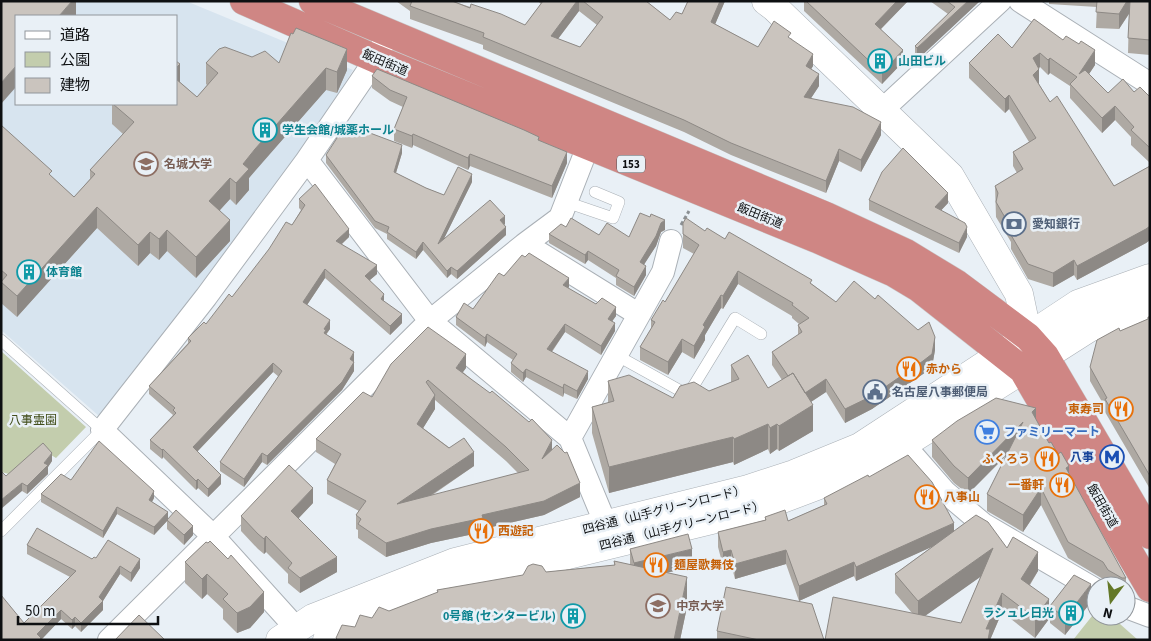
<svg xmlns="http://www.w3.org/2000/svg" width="1151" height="641" viewBox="0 0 1151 641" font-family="'Source Sans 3','Noto Sans JP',sans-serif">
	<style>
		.built { fill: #d7e4ef; fill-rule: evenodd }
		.green { fill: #c3cdad }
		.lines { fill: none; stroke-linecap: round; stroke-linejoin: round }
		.service-casing { stroke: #aab0b6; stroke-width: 12 }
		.minor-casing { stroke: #aab0b6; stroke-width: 24 }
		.tertiary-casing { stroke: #aab0b6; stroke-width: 29 }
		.secondary-casing { stroke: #aab0b6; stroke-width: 29 }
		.trunk-casing { stroke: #cacacb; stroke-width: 29 }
		.path { stroke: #8b9094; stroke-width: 3; stroke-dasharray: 4 2.5; stroke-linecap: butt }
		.service { stroke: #fff; stroke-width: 11 }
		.minor { stroke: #fff; stroke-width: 22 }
		.tertiary { stroke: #fff; stroke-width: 28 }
		.secondary { stroke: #fff; stroke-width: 28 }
		.trunk { stroke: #cf8684; stroke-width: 28 }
		.wall { fill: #aea9a3; fill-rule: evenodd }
		.shaded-wall { fill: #8d8985 }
		.building { fill: #cac4be; stroke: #8d8985; fill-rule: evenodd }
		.labels { text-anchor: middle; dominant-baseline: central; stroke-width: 5; stroke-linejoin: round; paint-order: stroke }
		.shield { fill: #e9f0f6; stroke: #505356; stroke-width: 1 }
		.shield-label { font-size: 11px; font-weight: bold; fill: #0e1012 }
		.culture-label { font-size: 12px; font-weight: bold; fill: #0d838f; stroke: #e9f0f6; text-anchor: start }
		.street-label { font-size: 12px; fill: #0e1012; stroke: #e9f0f6 }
		.education-label { font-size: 12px; font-weight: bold; fill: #785e54; stroke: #e9f0f6; text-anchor: start }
		.service-label { font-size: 12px; font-weight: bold; fill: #4e5e75; stroke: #e9f0f6; text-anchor: start }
		.food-label { font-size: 12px; font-weight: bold; fill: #c56008; stroke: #e9f0f6; text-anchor: start }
		.park-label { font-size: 12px; fill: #424e1b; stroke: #e9f0f6 }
		.shop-label { font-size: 12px; font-weight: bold; fill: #366cbe; stroke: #e9f0f6; text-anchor: start }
		.transit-label { font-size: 12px; font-weight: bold; fill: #164399; stroke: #e9f0f6; text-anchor: end }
	</style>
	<rect width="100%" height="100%" fill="#e9f0f6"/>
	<path class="built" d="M1 1H186L353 70 325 116 257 213 141 368 99 416 1 330ZM16 16H176V104H16Z"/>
	<path class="green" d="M1 351 86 427 56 458 41 449 13 475 1 472Z
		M1096 611V616H1111L1138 640H1073Z"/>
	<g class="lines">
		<g class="service-casing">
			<path id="service" d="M566 202 613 218 619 202 595 192
				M1 340 102 430 1 531
				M616 355 688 395 735 318 761 334"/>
		</g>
		<g class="minor-casing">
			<path id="minor" d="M1020 1 1150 84
				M881 111 1000 1
				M307 160 430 321 570 438 606 525
				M525 244 560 218 588 146
				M570 438 663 272 671 241
				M903 444 945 492 983 524 1096 590
				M1126 607 1150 616
				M297 629 214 537 102 430 206 297 307 160 376 59 383 44
				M109 640 430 321 525 244 638 314"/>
		</g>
		<g class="tertiary-casing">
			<path id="tertiary" d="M280 640 313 618 455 562 748 489 794 474 860 447 1028 337 1019 294 950 176 774 7 766 1
				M327 640 371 617 461 581 753 510 867 467 1041 358"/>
		</g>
		<g class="secondary-casing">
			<path id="secondary" d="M1028 337 1078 304 1150 278
				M1045 356 1089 328 1150 305"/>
		</g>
		<g class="trunk-casing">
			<path id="trunk" d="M244 1 376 59 817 239 894 273 919 288 1023 370 1150 588
				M313 1 826 216 906 253 957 284 1028 337 1045 356 1150 535"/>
		</g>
		<path class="path" d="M681 225 689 211"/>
		<use href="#service" class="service"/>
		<use href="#minor" class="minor"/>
		<use href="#tertiary" class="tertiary"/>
		<use href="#secondary" class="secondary"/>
		<use href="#trunk" class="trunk"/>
	</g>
	<path class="wall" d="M396 1H452L525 25 541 4 538 1H646L670 20 682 14 688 1H725L715 24 758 47 791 38 813 66 811 69 819 86 811 98 881 135 861 172 839 161 826 193 731 155 684 132 483 49V45L410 19V11ZM579 11 597 25 580 47 558 39Z
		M804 1H908L881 29 903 62 882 84 804 11Z
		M930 1H980L917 60 915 57V46L948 14Z
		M1049 1H1150V55L1128 53 1129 14 1119 29 1096 28 1097 7 1049 4Z
		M1034 19 1095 65 1089 74 1108 93 1134 92 1150 97V163L1131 145V137L1115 120 1102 133 1070 98V86L1050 73 1048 75 1040 67 1039 68V84L1050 102 1114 186 1150 166V240L1146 243 1077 280 1074 275 1053 287 1028 279 1011 249V242L996 217 995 186 1017 173 1013 166V152L1029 142 1009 109 1005 113 969 78V63L1012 48Z
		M252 57 279 63 347 70 337 93 326 90 255 170 249 178V190L236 205 230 199 220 210 230 241 196 278 167 251 159 260 150 253 138 266 97 228 17 317 1 303V125L52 177 74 197 90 179V170L123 134 112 124V104H176L180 82 197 97 207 85 206 84V63Z
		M372 76 539 140 567 163 552 198 470 166 468 170 413 145 412 148 394 141V129L403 107 390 101 372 88Z
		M402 153 396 173 426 188 444 195 472 182 444 238 505 224 504 225 506 235 457 279 451 274 447 278 423 250 416 259 387 239V234L375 228 326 163V155Z
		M299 199 349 237 342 244 377 274 370 280 384 301 402 323 390 335 325 278 307 305 330 329 326 335 354 361V371L342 390 267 465 262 462 244 487 220 471V462L279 377 273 372 197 452 221 484 208 497 198 488 196 490 163 457 162 459 150 449V440L173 415 149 394V386L188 343V338L206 324 232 297 292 225 301 210 299 208Z
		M869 200 948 203 941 210 967 237 959 253 869 210Z
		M683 223 705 231 725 239 812 284 836 302 935 350 932 367 923 374 872 409 845 423 826 392 811 402 813 431 779 451 777 449 770 454 768 449 734 465 733 462 609 493 592 433V407L608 403V381L673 398 709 391 731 382V365L768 388 782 380 772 365V352L798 335V325L799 324 792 318V316L738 284 723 309 721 308 705 335V340L694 359 682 352 668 375 640 360V347L651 329V320L665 302 694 254 683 248Z
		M566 227 599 235 629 237 665 230 661 232 656 246 644 264 646 275 634 296 616 285V278L588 260 585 264 549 243V234Z
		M504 276 569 287 568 288 616 316 612 321 615 331 601 355 565 332 552 352 588 379 577 399 564 393 563 397 526 377 523 382 511 372V363L513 360 487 342 485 347 456 325V317L473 309Z
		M1148 317H1150V489L1105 412V407L1090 381V367L1120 331 1148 319Z
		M466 368 463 372 552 449 580 497 544 515 483 529V532L431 543 386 557 358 538V530L356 529V515L359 511 327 494V480L335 464 316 452V439L372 397ZM435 400 506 461 518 473 431 496 474 466 423 428 435 409Z
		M1036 420 1049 443 1069 473 1126 578V594V586H1108L1103 579 1068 558 1041 505 1023 532 987 511V494L1007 455 968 494 954 483 932 457V440Z
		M52 461 48 467V474L27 494 22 491 6 476Z
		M869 477 954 532 1007 548 1038 571 1030 585 1049 619 1035 638 1002 612 990 640 912 613 895 593V574L933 546 856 581 854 576 799 601 786 564 735 579 731 564 723 566 718 547V532L765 520V517L788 521 824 505V498ZM981 576 961 623 924 616 931 611Z
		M71 480 154 498 152 502 168 519 193 535 184 545 167 529V521L154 535 117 514 103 538 41 502V494Z
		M313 503 298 519 337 572 300 593 288 583V574L266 552 264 554 258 549 241 531V516Z
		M206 542 264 612 250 628 237 633 223 619V609L207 594 202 599 185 583V562Z
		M27 545 92 559 96 558 140 568 131 582 120 574 103 601V610L81 632 75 626 72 629 61 619 41 640 24 623 70 577 27 554Z
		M630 549 692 567 666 573 687 607 680 640H336V638L372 618 389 611 437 593V590L546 572 614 565V561L630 565Z
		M1091 602 1065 635 1050 623V606Z
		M717 631 824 640H717Z"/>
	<path class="shaded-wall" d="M72 1H76V16H59Z
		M577 1H579V11L551 48V36Z
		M720 1H725L711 34V22Z
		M897 1H908L875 35V24Z
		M968 1H980L917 60V48Z
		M1127 1H1130V12L1119 29V14Z
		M347 49V70L337 93V72Z
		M903 50V62L882 84V73Z
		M1095 50V65L1079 89V74Z
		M1040 53V67L1033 73V58Z
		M813 54V66L806 78V66Z
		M1050 58V73L1048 75V60Z
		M180 64V85L176 89V68Z
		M16 66V87L1 104V83Z
		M326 68V90L249 178V190L236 205V183L243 164 255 149Z
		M1039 69V83L1033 89V75Z
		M819 74V86L804 109V97Z
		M1009 95V109L1005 113V99Z
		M1115 106V120L1102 133V118Z
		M881 122V135L861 172V160Z
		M413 134V145L412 148V136Z
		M402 145V153L394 179V172Z
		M839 149V161L826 193V181Z
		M567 152V163L552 198V186Z
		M470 154V166L468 170V158Z
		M472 174V182L438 251V244Z
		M230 178V199L209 222V201Z
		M948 193V203L935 217V207Z
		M97 207V228L17 317V296Z
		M505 216V224L500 228V220Z
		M230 220V241L196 278V257Z
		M665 220V230L661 232 656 246 640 271V262L661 223Z
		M1150 226V240L1146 243 1077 280V266Z
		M506 227V235L457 279V271Z
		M967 227V237L959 253V243Z
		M349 229V237L336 249V241Z
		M167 230V251L159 260V239Z
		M150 232V253L138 266V245Z
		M423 242V250L416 259V252Z
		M588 251V260L585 264V255Z
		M1074 260V275L1053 287V273Z
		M377 265V274L365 284V276Z
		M646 266V275L634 296V287Z
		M451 267V274L447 278V271Z
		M325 269V278L303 311V302Z
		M738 271V284L723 309V296Z
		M569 278V287L563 294V285Z
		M384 294V303L381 299Z
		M721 295V308L705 335V340L694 359V346L703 325Z
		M616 307V316L608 327V319Z
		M402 314V323L390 335V326Z
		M330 320V329L326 334 324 342V329Z
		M615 323V331L601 355V346Z
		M565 324V332L547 358V349Z
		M487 334V342L485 347V338Z
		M935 337V350L932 367 923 374 872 409 845 423V409Z
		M682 339V352L668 375V362Z
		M354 352V361L350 368V359Z
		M466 354V368L456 381V368Z
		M354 362V371L342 390 267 465V456Z
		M273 363V372L193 456V447Z
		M526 369V377L523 382V373Z
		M588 371V379L577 399V391Z
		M826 379V392L800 409V396Z
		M564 384V393L563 397V388Z
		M435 395V409L417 438V424Z
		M813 405V431L779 451V426Z
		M1036 408V425L1032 412Z
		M1023 422V438L968 494V478Z
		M768 424V449L734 465V439Z
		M777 424V449L770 454V428Z
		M733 437V462L609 493V467Z
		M552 440V454L542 459Z
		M163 449V457L162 459V450Z
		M474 452V466L397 518V504Z
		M52 453V461L48 467V474L27 494V486L44 463Z
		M262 453V462L244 487V479Z
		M1069 466V482L1066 468Z
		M221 475V484L208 497V489Z
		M198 479V488L196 490V481Z
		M22 483V491L1 509V500Z
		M580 483V497L544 515 483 529V532L431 543 386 557V543L431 529 482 515Z
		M313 488V503L291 526V511Z
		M1041 488V505L1023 532V515Z
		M154 491V498L149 507V500Z
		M117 507V514L103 538V531Z
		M168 512V520L154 535V527Z
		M954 523V537L856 581V567Z
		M193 526V535L184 545V535Z
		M266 536V552L264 554V539Z
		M993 548V568L918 621V601Z
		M692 549V567L634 580V563Z
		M731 550V564L723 566V552Z
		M786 550V564L735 579V564Z
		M1038 552V571L1021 598V579Z
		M337 557V572L300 593V578Z
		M140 559V568L131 582V573Z
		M854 562V576L799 601V586Z
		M120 566V574L101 604 103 601V610L81 632V623Z
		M207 574V594L202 599V579Z
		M687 577V607L680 640H674Z
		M1091 584V602L1065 635V618Z
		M264 592V612L250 628 237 633V613Z
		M1002 593V612L990 640H986V629Z
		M1049 599V619L1035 638V618Z
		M61 610V619L41 640H37V634Z
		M75 617V626L72 629V620Z"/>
	<path class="building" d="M1 1H72L59 16H16V66L1 83Z
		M412 1H452L470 8 471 4 501 14 525 25 543 1H577L551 36 580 47 603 17 583 1H646L670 20 676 12 682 14 688 1H720L711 22 758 47 774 21 791 33 788 37 813 54 806 66 819 74 804 97 853 107 881 122 861 160 839 149 826 181 731 143 684 120 483 37 484 33 410 6Z
		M806 1H897L875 24 903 50 882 73Z
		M947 1H968L917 48 915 46 955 7Z
		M1097 1H1127L1119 14 1096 12Z
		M1130 1H1150V40L1128 38Z
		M1034 19 1063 40 1066 36 1079 44 1081 41 1095 50 1079 74 1085 70 1108 93 1123 79 1134 92 1140 87 1150 97V148L1131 130 1134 127 1115 106 1102 118 1070 84 1077 77 1050 58 1048 60 1040 53 1033 58 1039 69 1033 75 1050 102 1057 96 1114 186 1150 166V226L1146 229 1077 266 1074 260 1053 273 1028 264 1011 235 1014 233 996 202 998 193 995 186 1023 169 1013 152 1036 138 1009 95 1005 99 969 63 998 34 1012 48Z
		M296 28 347 49 337 72 326 68 255 149 243 164 249 169 236 183 230 178 209 201 230 220 196 257 167 230 159 239 150 232 138 245 97 207 17 296 1 282 7 275 1 270V125L52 171 49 174 74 197 95 174 90 170 134 122 113 104H176V79L197 97 218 73 206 63 219 49 225 47 252 57 265 51 279 63 291 33 293 34Z
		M176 61 180 64 176 68Z
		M377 69 524 130 539 137 538 140 567 152 552 186 470 154 468 158 413 134 412 136 394 129 407 97 390 90 372 76Z
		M346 124 402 145 394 172 426 188 444 195 458 167 472 174 438 244 490 200 505 216 500 220 506 227 457 271 451 267 447 271 423 242 416 252 387 232 389 227 375 221 326 155Z
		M903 148 948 193 935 207 965 223 967 227 959 243 869 200 882 172Z
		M315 184 349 229 336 241 377 265 365 276 384 294 381 299 402 314 390 326 325 269 303 302 330 320 324 329 326 330 324 333 354 352 350 359 354 362 342 382 267 456 262 453 244 479 220 462 282 371 273 363 193 447 221 475 208 489 198 479 196 481 163 449 162 450 150 440 176 413 173 410 175 408 149 386 191 341 188 338 204 322 206 324 229 294 232 297 269 249 286 222 292 225 305 205 299 199Z
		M640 213 650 217 651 214 665 220 661 223 656 236 640 262 646 266 634 287 616 276 619 270 588 251 585 255 549 234 561 224 566 227 571 218 599 235 607 223 629 237Z
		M686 218 705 231 707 228 725 239 729 232 812 280 810 283 836 302 854 281 875 299 878 295 918 330 929 322 935 337 932 354 923 361 872 396 845 409 826 379 805 393 793 373 788 376 772 352 802 332 798 325 809 318 792 305 793 303 738 271 723 296 721 295 703 325 705 327 694 346 682 339 668 362 640 347 655 322 651 320 663 300 665 302 699 245 683 234V223Z
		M529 253 569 278 563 285 596 304 602 298 616 307 608 319 615 323 601 346 565 324 547 349 588 371 577 391 564 384 563 388 526 369 523 373 511 363 517 354 487 334 485 338 456 317 464 303 473 309 498 274 499 273 504 276 522 255 525 257Z
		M1148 317H1150V476L1105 399 1107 398 1090 367 1097 340 1119 328 1120 331 1148 319Z
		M428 327 466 354 456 368 490 393 492 391 529 422 532 419 552 440 542 459 557 445 565 453 567 452 580 483 544 501 482 515 483 518 431 529 386 543 358 524 361 519 356 515 366 501 327 480 341 454 316 439 363 392 372 397 391 364ZM428 380 506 447 529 470 397 504 474 452 464 438 449 448 417 424 435 395 426 382Z
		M748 355 768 388 793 373 813 405 779 426 777 424 770 428 768 424 734 439 733 437 609 467 592 407 614 401 608 381 629 375 673 398 680 386 694 382 709 391 739 379 731 365Z
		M996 398 1036 408 1032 412 1049 443 1051 442 1058 454 1061 452 1069 466 1066 468 1126 578H1122L1108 570 1103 562 1068 542 1041 488 1023 515 987 494 1023 422 968 478 954 466 932 440 957 421Z
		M99 441 154 491 149 500 168 512 154 527 117 507 103 531 41 494 61 474 71 480Z
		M43 443 52 453 44 463 48 465 27 486 22 483 1 500V471L6 476Z
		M908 455 932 482 954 523 856 567 854 562 799 586 786 550 735 564 731 550 723 552 718 532 766 520 765 517 785 510 788 521 827 504 824 498 868 475 869 477Z
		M289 465 313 488 291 511 337 557 300 578 288 568 292 563 266 536 264 539 258 534 241 516Z
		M176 510 193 526 184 535 167 520Z
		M976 515 988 522 1007 548 1013 537 1038 552 1021 579 1049 599 1035 618 1002 593 986 629H990L988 640H825L833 597 961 623 993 548 918 601 895 574Z
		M37 528 92 559 94 557 96 558 108 540 140 559 131 573 120 566 99 597 103 601 81 623 75 617 72 620 61 610 37 634 41 638 39 640H1V595L24 623 76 571 27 545Z
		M688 534 692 549 634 563 630 549Z
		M210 541 228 559 231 555 264 592 250 607 237 613 223 599 228 594 207 574 202 579 185 562 206 542 208 543Z
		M614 561 687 577 674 640H338L336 638 342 625 355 627 360 615 372 618 379 607 389 611 438 592 437 590 523 575 528 566 533 564 542 566 546 572 615 565Z
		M1074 575 1091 584 1065 618 1050 606Z
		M726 587 812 604 824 640H759L717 631Z
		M139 615 165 640H115Z"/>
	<defs>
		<g id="building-ring" transform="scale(1.25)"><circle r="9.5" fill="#e9f0f6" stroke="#0f9aa8" stroke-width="1.5"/><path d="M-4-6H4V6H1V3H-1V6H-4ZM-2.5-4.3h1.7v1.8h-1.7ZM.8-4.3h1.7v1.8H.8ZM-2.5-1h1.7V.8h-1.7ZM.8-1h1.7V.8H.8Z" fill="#0f9aa8"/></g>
		<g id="university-ring" transform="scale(1.25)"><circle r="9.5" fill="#e9f0f6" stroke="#8d6e63" stroke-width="1.5"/><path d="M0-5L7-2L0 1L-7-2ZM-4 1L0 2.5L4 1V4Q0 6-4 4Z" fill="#8d6e63"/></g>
		<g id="bank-ring" transform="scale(1.25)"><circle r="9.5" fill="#e9f0f6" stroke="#5c6f8a" stroke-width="1.5"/><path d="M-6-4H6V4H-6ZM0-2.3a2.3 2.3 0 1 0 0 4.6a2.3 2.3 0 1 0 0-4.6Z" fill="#5c6f8a"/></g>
		<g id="restaurant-ring" transform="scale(1.25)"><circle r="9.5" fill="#e9f0f6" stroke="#e8710a" stroke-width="1.5"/><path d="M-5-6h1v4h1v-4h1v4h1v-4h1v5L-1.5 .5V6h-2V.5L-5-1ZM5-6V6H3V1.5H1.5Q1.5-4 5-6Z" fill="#e8710a"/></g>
		<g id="civic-ring" transform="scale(1.25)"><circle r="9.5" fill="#e9f0f6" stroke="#5c6f8a" stroke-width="1.5"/><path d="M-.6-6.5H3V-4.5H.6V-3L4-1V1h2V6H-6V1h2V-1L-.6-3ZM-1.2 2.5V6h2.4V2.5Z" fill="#5c6f8a"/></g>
		<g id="supermarket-ring" transform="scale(1.25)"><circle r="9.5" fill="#e9f0f6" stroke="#3f7fe0" stroke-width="1.5"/><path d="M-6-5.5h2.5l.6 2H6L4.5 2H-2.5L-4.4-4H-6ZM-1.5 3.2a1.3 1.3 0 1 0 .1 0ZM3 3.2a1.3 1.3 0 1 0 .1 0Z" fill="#3f7fe0"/></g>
		<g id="metro-ring" transform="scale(1.25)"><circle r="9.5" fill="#e9f0f6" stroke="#1a4fb4" stroke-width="1.5"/><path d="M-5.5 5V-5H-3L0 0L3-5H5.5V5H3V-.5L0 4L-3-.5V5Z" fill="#1a4fb4"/></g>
	</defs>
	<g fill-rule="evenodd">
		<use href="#building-ring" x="880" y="61"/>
		<use href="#building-ring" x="265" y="130"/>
		<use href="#university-ring" x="146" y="164"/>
		<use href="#bank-ring" x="1014" y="224"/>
		<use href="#building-ring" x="29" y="272"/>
		<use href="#restaurant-ring" x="909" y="369"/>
		<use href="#civic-ring" x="875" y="392"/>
		<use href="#restaurant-ring" x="1121" y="409"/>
		<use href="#supermarket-ring" x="987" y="432"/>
		<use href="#metro-ring" x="1112" y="457"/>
		<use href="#restaurant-ring" x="1047" y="459"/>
		<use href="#restaurant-ring" x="1062" y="485"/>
		<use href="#restaurant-ring" x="927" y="497"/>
		<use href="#restaurant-ring" x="481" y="531"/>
		<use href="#restaurant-ring" x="656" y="565"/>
		<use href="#university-ring" x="658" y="606"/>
		<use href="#building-ring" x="1071" y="613"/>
		<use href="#building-ring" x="573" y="616"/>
	</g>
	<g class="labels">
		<rect class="shield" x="617" y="155.5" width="28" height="17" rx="4"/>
		<g class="shield-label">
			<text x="631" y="164">153</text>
		</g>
		<g class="culture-label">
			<text x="898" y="61">山田ビル</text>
			<text x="282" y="130">学生会館/城薬ホール</text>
			<text x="46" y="272">体育館</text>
			<text x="1054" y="613" text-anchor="end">ラシュレ日光</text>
			<text x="556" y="616" text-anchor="end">0号館 (センタービル)</text>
		</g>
		<g class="street-label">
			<text transform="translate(385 63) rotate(23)">飯田街道</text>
			<text transform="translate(760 216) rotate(22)">飯田街道</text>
			<text transform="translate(1102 506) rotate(60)">飯田街道</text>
			<text transform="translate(664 510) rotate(-14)">四谷通（山手グリーンロード）</text>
			<text transform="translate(682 526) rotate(-14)">四谷通 （山手グリーンロード）</text>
		</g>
		<g class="education-label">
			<text x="164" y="164">名城大学</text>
			<text x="676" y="606">中京大学</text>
		</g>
		<g class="service-label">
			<text x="1032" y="224">愛知銀行</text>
			<text x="892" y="392">名古屋八事郵便局</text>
		</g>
		<g class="food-label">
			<text x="926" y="369">赤から</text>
			<text x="1104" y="409" text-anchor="end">東寿司</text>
			<text x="1030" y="459" text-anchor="end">ふくろう</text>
			<text x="1044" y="485" text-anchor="end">一番軒</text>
			<text x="944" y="497">八事山</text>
			<text x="498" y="531">西遊記</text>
			<text x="674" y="565">麺屋歌舞伎</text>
		</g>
		<g class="park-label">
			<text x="33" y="420">八事霊園</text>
		</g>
		<g class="shop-label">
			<text x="1004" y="432">ファミリーマート</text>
		</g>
		<g class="transit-label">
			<text x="1094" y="457">八事</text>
		</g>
	</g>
	<rect width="1151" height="641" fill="none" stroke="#0e1012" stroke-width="5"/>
	<rect x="15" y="15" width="162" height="90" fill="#e9f0f6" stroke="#91969b"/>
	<rect x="25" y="31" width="25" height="8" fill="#ffffff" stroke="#91969b"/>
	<text x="60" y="40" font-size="15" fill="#0e1012">道路</text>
	<rect x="25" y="52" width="25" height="15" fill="#c3cdad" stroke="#91969b"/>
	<text x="60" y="65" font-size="15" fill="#0e1012">公園</text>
	<rect x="25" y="78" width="25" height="15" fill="#cac4be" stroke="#91969b"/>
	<text x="60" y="90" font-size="15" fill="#0e1012">建物</text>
	<g transform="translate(1111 601) rotate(195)"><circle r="24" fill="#e9f0f6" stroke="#91969b"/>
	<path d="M0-4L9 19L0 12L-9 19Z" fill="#647827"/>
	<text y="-8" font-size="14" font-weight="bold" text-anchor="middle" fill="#0e1012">N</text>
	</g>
	<path d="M18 616v8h140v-8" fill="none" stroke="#0e1012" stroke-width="2.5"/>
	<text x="25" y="616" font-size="15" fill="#0e1012" stroke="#e9f0f6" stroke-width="4" paint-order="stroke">50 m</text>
</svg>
